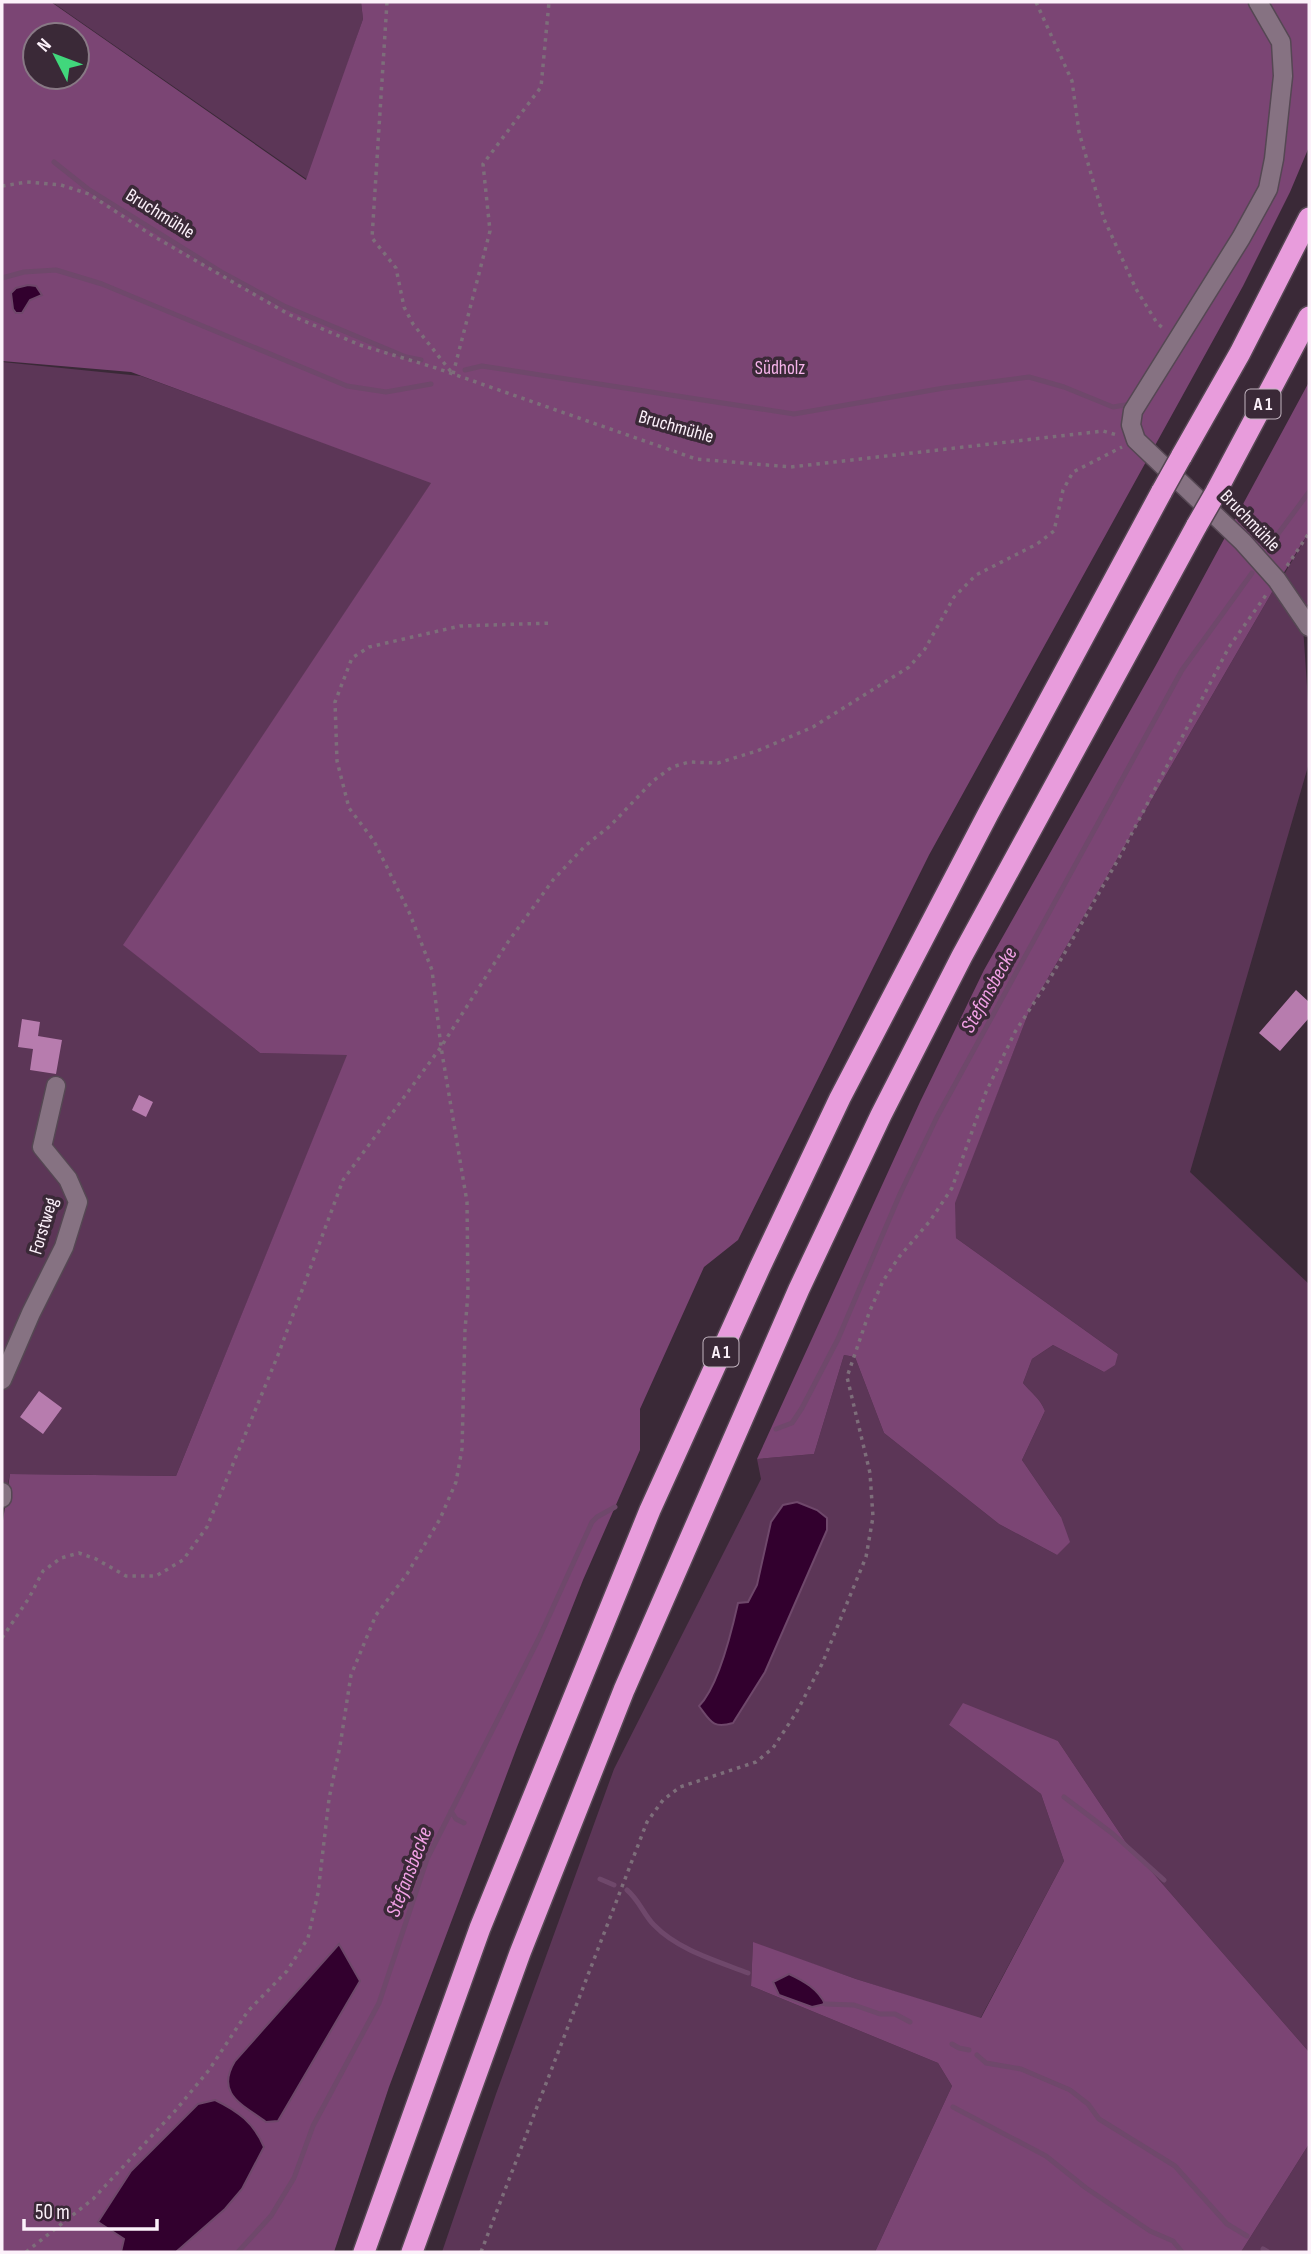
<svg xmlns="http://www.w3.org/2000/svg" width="1311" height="2254" viewBox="0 0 1311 2254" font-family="'Sofia Sans Condensed',sans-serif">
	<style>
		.green { fill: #5c3657 }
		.forest { fill: #7b4574; fill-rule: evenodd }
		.water { fill: #32002e; stroke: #6f486b; stroke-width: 2 }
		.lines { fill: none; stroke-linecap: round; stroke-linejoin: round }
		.stream { stroke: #6f486b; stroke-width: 5 }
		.building { fill: #b77cae }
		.minor-casing { stroke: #554753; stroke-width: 21 }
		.highway-casing { stroke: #554753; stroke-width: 24 }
		.path { stroke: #7d6e7a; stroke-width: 3.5; stroke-dasharray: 3.5 5; stroke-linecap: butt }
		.minor { stroke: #867282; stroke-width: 18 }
		.highway { stroke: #e89cdc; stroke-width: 21 }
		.highway-bridge-casing { stroke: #554753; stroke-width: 24; stroke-linecap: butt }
		.highway-bridge { stroke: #e89cdc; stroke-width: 21 }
		.labels { text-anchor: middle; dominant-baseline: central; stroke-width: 7; stroke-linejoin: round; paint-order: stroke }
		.shield { fill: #3a2937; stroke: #c2b5c0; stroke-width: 2 }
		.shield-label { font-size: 18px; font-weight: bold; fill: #fcf1fa }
		.street-label { font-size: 19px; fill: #fcf1fa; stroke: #3a2937 }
		.park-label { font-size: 19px; fill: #f6b4eb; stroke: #3a2937 }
		.water-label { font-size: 21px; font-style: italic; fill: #f2a1e6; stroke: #3a2937 }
	</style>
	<rect width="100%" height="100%" fill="#3a2937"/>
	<path class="green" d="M52 2H361L363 19 308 180Z
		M2 362 141 376 432 482 124 945 260 1053 348 1054 176 1476 10 1474 2 1512Z
		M1309 532V603L1304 608 1282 578Z
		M1275 587 1303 626 1309 716V763L1190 1172 1309 1284V2052L1125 1841 1058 1741 949 1725 1041 1794 1064 1861 980 2019 856 1979 753 1943 751 1986 938 2063 952 2086 875 2252H442L496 2094 614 1769 761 1479 757 1459 814 1454 844 1355 855 1357 884 1433 999 1524 1057 1555 1061 1517 1022 1460 1045 1411C1040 1398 1031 1393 1023 1383L1032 1359 1053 1345 1104 1372 1118 1354 956 1238 954 1203 1030 1009Z
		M1309 2144V2252H1241Z"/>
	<path class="forest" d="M2 2H51L306 180 363 19 361 2H1309V147L1290 192 1243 286 929 855 738 1240 704 1267 640 1409V1450L583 1580 517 1747 389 2087 334 2252H2V1527L10 1474 176 1476 347 1055 260 1053 123 945 431 483 131 372 2 361ZM35 35H77V77H35Z
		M1309 382V532L1275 587 1030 1009 955 1203 956 1238 1118 1354 1115 1365 1104 1372 1053 1345 1032 1359 1023 1383C1031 1393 1040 1398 1045 1411L1022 1460 1061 1517 1070 1542 1057 1555 999 1524 884 1433 855 1357 844 1355 814 1454 757 1459 920 1102 984 970 1156 665Z
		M963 1703 1058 1741 1125 1841 1309 2052V2144L1241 2252H875L952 2086 938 2063 751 1986 753 1942 856 1979 981 2018 1064 1861 1041 1794 949 1725Z"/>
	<path class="water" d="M28 285 36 286 42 295 30 300 22 313H16L13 309 11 293 16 288Z
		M797 1502 817 1510 827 1518V1530L765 1672 733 1723C713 1729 711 1722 699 1706 718 1687 732 1630 738 1603L748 1602 757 1585 771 1522 783 1505Z
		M339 1944 360 1981 278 2121 266 2122C242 2104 215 2094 235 2061Z
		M789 1974C804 1981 818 1989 825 2004L812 2007 779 1995 773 1982Z
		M215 2100C238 2111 254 2123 264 2147L242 2189 225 2209 176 2252H121L124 2239 98 2222 131 2171 198 2104Z"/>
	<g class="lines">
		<path class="stream" d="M54 162 88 189 223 273 284 306 406 357 421 360
			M2 278 24 272 56 270 102 284 347 386 386 392 431 384
			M465 370 482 366 794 414 944 388 1029 377 1064 387 1113 407 1131 404
			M1272 542 1309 492
			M776 1429 792 1423 802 1408 838 1339 900 1194 937 1117 1182 670 1252 573
			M1064 1797 1113 1834 1164 1880
			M451 1811 456 1819 464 1823
			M600 1879 614 1885
			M627 1890C639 1900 644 1915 654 1925 678 1950 717 1961 748 1973
			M825 2004 854 2005 880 2014H895L910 2022
			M952 2044 959 2048 969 2050
			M977 2055 986 2063 1021 2069 1070 2090 1088 2104 1099 2119 1175 2166 1227 2224 1247 2236
			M953 2107 1046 2156 1086 2188 1150 2231 1173 2241 1182 2252
			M1263 2249 1268 2252
			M238 2252 271 2216 294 2178 313 2126 379 2003 427 1859 539 1638 592 1522 597 1517 615 1507"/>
	</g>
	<path class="building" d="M1296 990 1309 1002V1018L1280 1051 1259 1033Z
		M22 1019 40 1022 38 1036 62 1040 56 1074 30 1070 33 1049 18 1047Z
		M139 1095 153 1102 146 1117 132 1110Z
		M39 1391 62 1408 43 1434 20 1417Z"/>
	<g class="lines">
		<g class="minor-casing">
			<path id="minor" d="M1258 2 1281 42 1283 76 1274 159 1268 189 1241 238 1133 411 1131 425 1136 440 1243 542 1277 580 1309 627
				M2 1380 31 1313 64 1247 78 1202 68 1179 42 1147 56 1086
				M2 1492V1498"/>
		</g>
		<g class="highway-casing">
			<path id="highway" d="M1181 457 1240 353 1309 218
				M1216 492 1309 317
				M364 2252 480 1928 650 1510 760 1267 840 1098 988 814 1162 491
				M412 2252 520 1953 624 1690 799 1289 881 1115 962 956 1197 525"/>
		</g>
		<path class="path" d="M387 2 372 238 396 268 404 307 413 324 452 373
			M1036 2 1072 81 1079 132 1104 219 1136 289 1157 323 1164 329
			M2 186 27 182 61 185 89 194 153 236 290 315 360 345 436 368 696 459 791 467 1103 431 1117 435
			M453 374 490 231 483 164 541 87 549 2
			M1287 566 1309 533
			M2 1638 29 1598 43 1571 61 1558 79 1553 96 1559 126 1576H156L183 1560 207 1527 278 1355 343 1180 441 1047 508 942 553 880 585 846 610 826 653 781 672 767 689 762 718 763 757 751 813 727 909 667 925 649 954 597 976 575 1037 544 1054 531 1063 490 1073 472 1122 447
			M26 2252 93 2199 175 2111 209 2070 248 2011 287 1971 308 1938 318 1893 329 1799 340 1746 351 1675 376 1615 407 1574 440 1519 456 1482 462 1449 465 1330 468 1293 467 1202 441 1047 432 970 409 912 374 841 349 808 337 761 335 702 352 658 369 647 460 626 553 623
			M481 2252 647 1822 663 1800 680 1787 756 1762 773 1748 796 1713 822 1664 866 1557 873 1517 870 1473 847 1377 869 1313 883 1281 899 1257 930 1221 952 1188 986 1092 1015 1032 1052 975 1119 858 1229 647 1266 595"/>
		<use href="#minor" class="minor"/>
		<use href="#highway" class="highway"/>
		<g class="highway-bridge-casing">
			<path id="highway-bridge" d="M1162 491 1181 457
				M1197 525 1216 492"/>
		</g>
		<use href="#highway-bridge" class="highway-bridge"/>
	</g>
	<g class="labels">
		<g class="shield">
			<rect x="1245.5" y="389.5" width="35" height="29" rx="5"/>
			<rect x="703.5" y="1337.5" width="35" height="29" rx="5"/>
		</g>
		<g class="shield-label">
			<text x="1263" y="404">A 1</text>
			<text x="721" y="1352">A 1</text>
		</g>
		<g class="street-label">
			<text transform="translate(160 214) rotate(32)">Bruchmühle</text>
			<text transform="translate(676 427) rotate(16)">Bruchmühle</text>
			<text transform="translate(1250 521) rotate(46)">Bruchmühle</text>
			<text transform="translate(44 1226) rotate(-73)">Forstweg</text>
		</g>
		<g class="park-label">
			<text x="780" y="368">Südholz</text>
		</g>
		<g class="water-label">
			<text transform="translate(989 990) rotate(-61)">Stefansbecke</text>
			<text transform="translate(409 1872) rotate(-69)">Stefansbecke</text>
		</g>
	</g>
	<rect width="1311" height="2254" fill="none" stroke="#fcf1fa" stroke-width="7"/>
	<g transform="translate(56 56) rotate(312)"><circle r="33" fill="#3a2937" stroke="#887985" stroke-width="2"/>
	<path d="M0-5L12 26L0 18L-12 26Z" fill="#41d77c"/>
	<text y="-10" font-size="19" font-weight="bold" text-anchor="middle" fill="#fcf1fa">N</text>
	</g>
	<path d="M24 2219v10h133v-10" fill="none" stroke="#fcf1fa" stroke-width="3.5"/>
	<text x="35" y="2219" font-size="21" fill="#fcf1fa" stroke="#3a2937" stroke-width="5" paint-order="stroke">50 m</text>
</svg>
